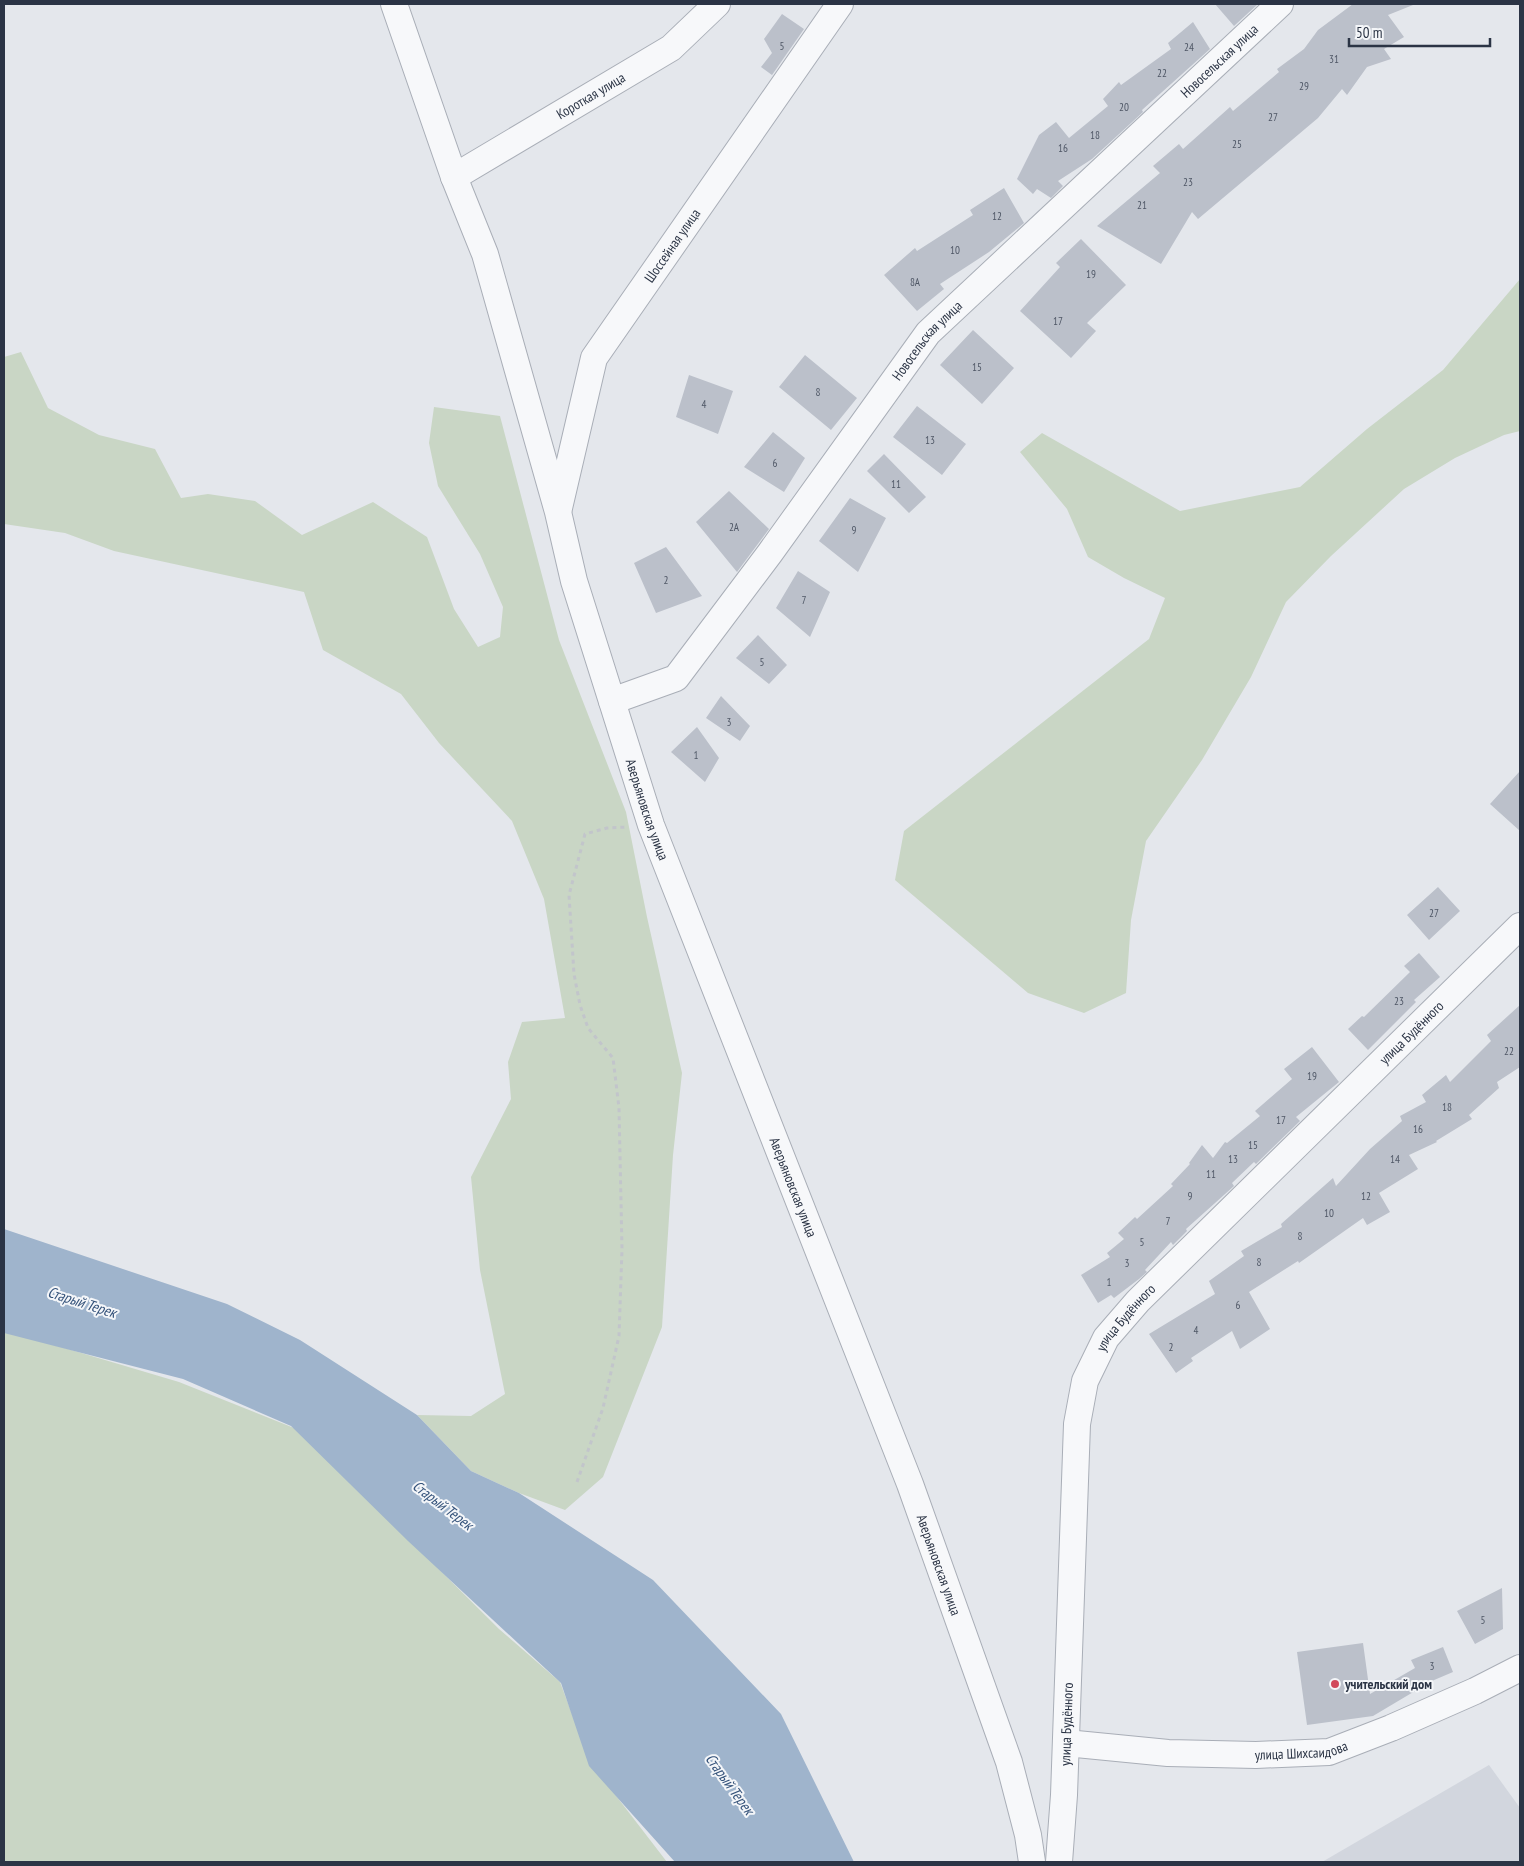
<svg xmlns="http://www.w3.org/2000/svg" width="1524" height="1866" viewBox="0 0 1524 1866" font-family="'PT Sans Narrow',sans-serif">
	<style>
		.built { fill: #d2d6de }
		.green { fill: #c9d6c5 }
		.water { fill: #9fb4cc }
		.building { fill: #bbc0ca }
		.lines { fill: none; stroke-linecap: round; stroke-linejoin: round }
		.minor-casing { stroke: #a9aeb7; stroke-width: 28 }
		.path { stroke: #c2c5cb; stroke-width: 3; stroke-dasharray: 4 4; stroke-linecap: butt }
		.minor { stroke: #f7f8fa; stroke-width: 26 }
		.poi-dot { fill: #d1495b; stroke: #f4f6f9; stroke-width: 2 }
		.labels { text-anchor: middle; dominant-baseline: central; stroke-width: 4; stroke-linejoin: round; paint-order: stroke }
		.number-label { font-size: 11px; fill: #4f5766 }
		.street-label { font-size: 14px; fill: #2b3445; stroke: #f4f6f9 }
		.poi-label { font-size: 14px; font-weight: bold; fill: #2b3445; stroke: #f4f6f9; text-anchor: start }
		.water-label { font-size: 15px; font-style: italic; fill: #34527a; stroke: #f4f6f9 }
	</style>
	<rect width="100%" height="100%" fill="#e4e7ec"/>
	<path class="built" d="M1489 1765 1520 1808V1862H1322Z"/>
	<path class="green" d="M1520 279V431L1504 435 1455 458 1404 489 1331 556 1286 602 1251 677 1202 760 1146 841 1131 920 1126 993 1084 1013 1028 993 895 880 904 831 1149 639 1165 598 1124 578 1088 557 1067 509 1020 452 1042 433 1180 511 1300 487 1367 429 1443 370Z
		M21 352 48 408 99 435 155 449 181 498 208 494 255 501 302 535 373 502 427 537 454 609 478 647 500 637 503 607 480 554 438 486 429 443 434 407 500 416 559 640 626 812 647 917 682 1073 673 1155 662 1327 603 1477 565 1510 519 1493 471 1471 417 1415 471 1416 505 1394 480 1270 471 1177 511 1099 508 1062 522 1022 565 1018 544 899 512 821 439 743 401 694 323 650 304 592 114 551 65 533 4 524V357Z
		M4 1330 179 1382 299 1430 499 1629 560 1682 590 1762 667 1862H4Z"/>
	<path class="water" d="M4 1229 227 1304 300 1340 417 1415 471 1471 519 1493 653 1580 781 1714 854 1862H675L589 1766 561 1683 408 1541 291 1426 183 1379 4 1333Z"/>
	<path class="building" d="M1215 4H1258L1234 26Z
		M1353 4H1413V5L1388 15 1404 37 1384 49 1391 59 1367 67 1347 95 1342 89 1318 118 1198 219 1192 212 1161 264 1097 226 1160 173 1153 166 1179 144 1183 149 1230 107 1233 111 1279 72 1277 69 1304 49 1318 30Z
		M782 14 804 29 772 75 761 67 772 53 764 39Z
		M1193 22 1210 49 1142 110 1143 112 1092 159 1058 181 1063 186 1051 198 1037 189 1033 194 1017 179 1039 135 1056 122 1069 138 1108 106 1103 99 1119 82 1121 85 1171 49 1168 43Z
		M1004 188 1024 223 989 252 940 284 944 289 917 311 884 275 915 248 917 251 973 215 970 210Z
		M1081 239 1126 285 1087 323 1096 331 1071 358 1020 311 1060 267 1056 263Z
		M973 330 1014 368 982 404 940 365Z
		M805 355 857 398 831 430 779 387Z
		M689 375 733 391 718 434 676 417Z
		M917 406 966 444 942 475 893 437Z
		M773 432 805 458 784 492 744 467Z
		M884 454 926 497 909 513 867 471Z
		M729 491 769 529 737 572 696 522Z
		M850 498 886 518 858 572 819 541Z
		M666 547 702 596 656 613 634 563Z
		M798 571 830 592 810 637 776 608Z
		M758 635 787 665 769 684 736 658Z
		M721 696 750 726 740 741 706 718Z
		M697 727 719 758 705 782 671 752Z
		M1520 771V831L1490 804Z
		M1438 887 1460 911 1429 940 1407 915Z
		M1419 953 1440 977 1414 1000 1416 1002 1368 1050 1348 1029 1362 1016 1364 1017 1410 972 1404 966Z
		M1520 1005V1067L1497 1082 1499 1088 1469 1115 1472 1119 1436 1141 1437 1142 1409 1155 1418 1169 1379 1193 1390 1212 1367 1225 1363 1218 1299 1263 1298 1261 1249 1292 1270 1329 1240 1349 1232 1331 1191 1358 1193 1361 1176 1373 1149 1334 1215 1294 1209 1281 1244 1256 1241 1251 1282 1227 1281 1224 1333 1178 1336 1186 1370 1149 1402 1121 1400 1116 1426 1102 1422 1095 1446 1075 1450 1082 1491 1041 1487 1035Z
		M1312 1047 1339 1082 1296 1117 1300 1121 1256 1164 1254 1162 1232 1183 1234 1186 1186 1229 1187 1231 1173 1245 1171 1242 1145 1270 1147 1272 1139 1279 1114 1298 1111 1295 1098 1303 1081 1275 1110 1257 1107 1253 1124 1239 1118 1233 1135 1217 1137 1219 1173 1186 1171 1184 1190 1164 1189 1163 1202 1145 1213 1158 1225 1142 1227 1143 1260 1116 1255 1111 1292 1079 1284 1069Z
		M1502 1588 1503 1629 1475 1644 1457 1611Z
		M1363 1643 1370 1694 1415 1668 1411 1660 1443 1647 1453 1672 1413 1689 1415 1691 1373 1716 1307 1725 1297 1652Z"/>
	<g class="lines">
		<g class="minor-casing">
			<g id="minor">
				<path id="s1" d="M394 4 454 177 485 254 558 512 574 581 651 825 910 1484 1009 1762 1028 1835 1032 1862"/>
				<path id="s2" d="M454 177 671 48 717 4"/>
				<path id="s3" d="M559 508 594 358 840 4"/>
				<path id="s4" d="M612 701 676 678 770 553 928 333 1280 4"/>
				<path id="s5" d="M1066 1743 1168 1753 1256 1755 1329 1752 1391 1728 1475 1691 1520 1668"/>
				<path id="s6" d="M1059 1862 1064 1795 1077 1424 1085 1381 1106 1338 1138 1301 1520 926"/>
			</g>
		</g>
		<path class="path" d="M577 1482 603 1408 619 1336 622 1249 619 1108 613 1058 588 1028 580 1005 574 974 569 895 585 834 607 828 628 827"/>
		<use href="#minor" class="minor"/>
	</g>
	<circle class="poi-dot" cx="1335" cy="1684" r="5"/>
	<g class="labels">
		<g class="number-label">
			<text x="782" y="46">5</text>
			<text x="1189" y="47">24</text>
			<text x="1334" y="59">31</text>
			<text x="1162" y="73">22</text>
			<text x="1304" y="86">29</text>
			<text x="1124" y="107">20</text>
			<text x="1273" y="117">27</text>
			<text x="1095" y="135">18</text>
			<text x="1237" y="144">25</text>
			<text x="1063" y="148">16</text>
			<text x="1188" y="182">23</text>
			<text x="1142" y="205">21</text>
			<text x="997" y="216">12</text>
			<text x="955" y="250">10</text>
			<text x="1091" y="274">19</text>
			<text x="915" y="282">8А</text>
			<text x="1058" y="321">17</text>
			<text x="977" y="367">15</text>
			<text x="818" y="392">8</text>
			<text x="704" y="404">4</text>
			<text x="930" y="440">13</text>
			<text x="775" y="463">6</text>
			<text x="896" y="484">11</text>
			<text x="734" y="527">2А</text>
			<text x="854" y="530">9</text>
			<text x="666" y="580">2</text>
			<text x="804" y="600">7</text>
			<text x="762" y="662">5</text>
			<text x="729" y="722">3</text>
			<text x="696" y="755">1</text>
			<text x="1434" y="913">27</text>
			<text x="1399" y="1001">23</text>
			<text x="1509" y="1051">22</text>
			<text x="1312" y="1076">19</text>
			<text x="1447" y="1107">18</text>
			<text x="1281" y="1120">17</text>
			<text x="1418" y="1129">16</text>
			<text x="1253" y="1145">15</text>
			<text x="1233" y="1159">13</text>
			<text x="1395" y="1159">14</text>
			<text x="1211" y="1174">11</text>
			<text x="1190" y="1196">9</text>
			<text x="1366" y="1196">12</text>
			<text x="1329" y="1213">10</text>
			<text x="1168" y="1221">7</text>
			<text x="1300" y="1236">8</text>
			<text x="1142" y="1242">5</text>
			<text x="1259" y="1262">8</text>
			<text x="1127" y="1263">3</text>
			<text x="1109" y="1282">1</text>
			<text x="1238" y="1305">6</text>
			<text x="1196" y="1330">4</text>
			<text x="1171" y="1347">2</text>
			<text x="1483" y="1620">5</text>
			<text x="1432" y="1666">3</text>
		</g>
		<g class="street-label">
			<text stroke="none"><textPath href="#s4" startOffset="894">Новосельская улица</textPath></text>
			<text stroke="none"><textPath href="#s2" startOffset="159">Короткая улица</textPath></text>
			<text stroke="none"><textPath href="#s3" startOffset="291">Шоссейная улица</textPath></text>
			<text stroke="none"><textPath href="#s4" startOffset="489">Новосельская улица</textPath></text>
			<text stroke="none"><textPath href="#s1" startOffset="845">Аверьяновская улица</textPath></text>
			<text stroke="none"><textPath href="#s6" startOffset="962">улица Будённого</textPath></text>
			<text stroke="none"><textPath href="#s1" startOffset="1250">Аверьяновская улица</textPath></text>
			<text stroke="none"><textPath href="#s6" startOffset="558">улица Будённого</textPath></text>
			<text stroke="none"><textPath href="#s1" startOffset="1655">Аверьяновская улица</textPath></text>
			<text stroke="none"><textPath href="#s6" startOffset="138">улица Будённого</textPath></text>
			<text stroke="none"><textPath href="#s5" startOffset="236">улица Шихсаидова</textPath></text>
		</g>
		<g class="poi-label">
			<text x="1345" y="1684">учительский дом</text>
		</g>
		<g class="water-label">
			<text transform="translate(82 1302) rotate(18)">Старый Терек</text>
			<text transform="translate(443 1505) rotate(37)">Старый Терек</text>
			<text transform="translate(730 1784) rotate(54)">Старый Терек</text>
		</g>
	</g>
	<rect width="1524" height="1866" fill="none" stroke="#2b3445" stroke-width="10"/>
	<path d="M1349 38v8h141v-8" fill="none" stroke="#2b3445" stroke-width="2.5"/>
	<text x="1356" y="38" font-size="15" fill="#2b3445" stroke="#f4f6f9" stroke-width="4" paint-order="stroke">50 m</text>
</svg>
